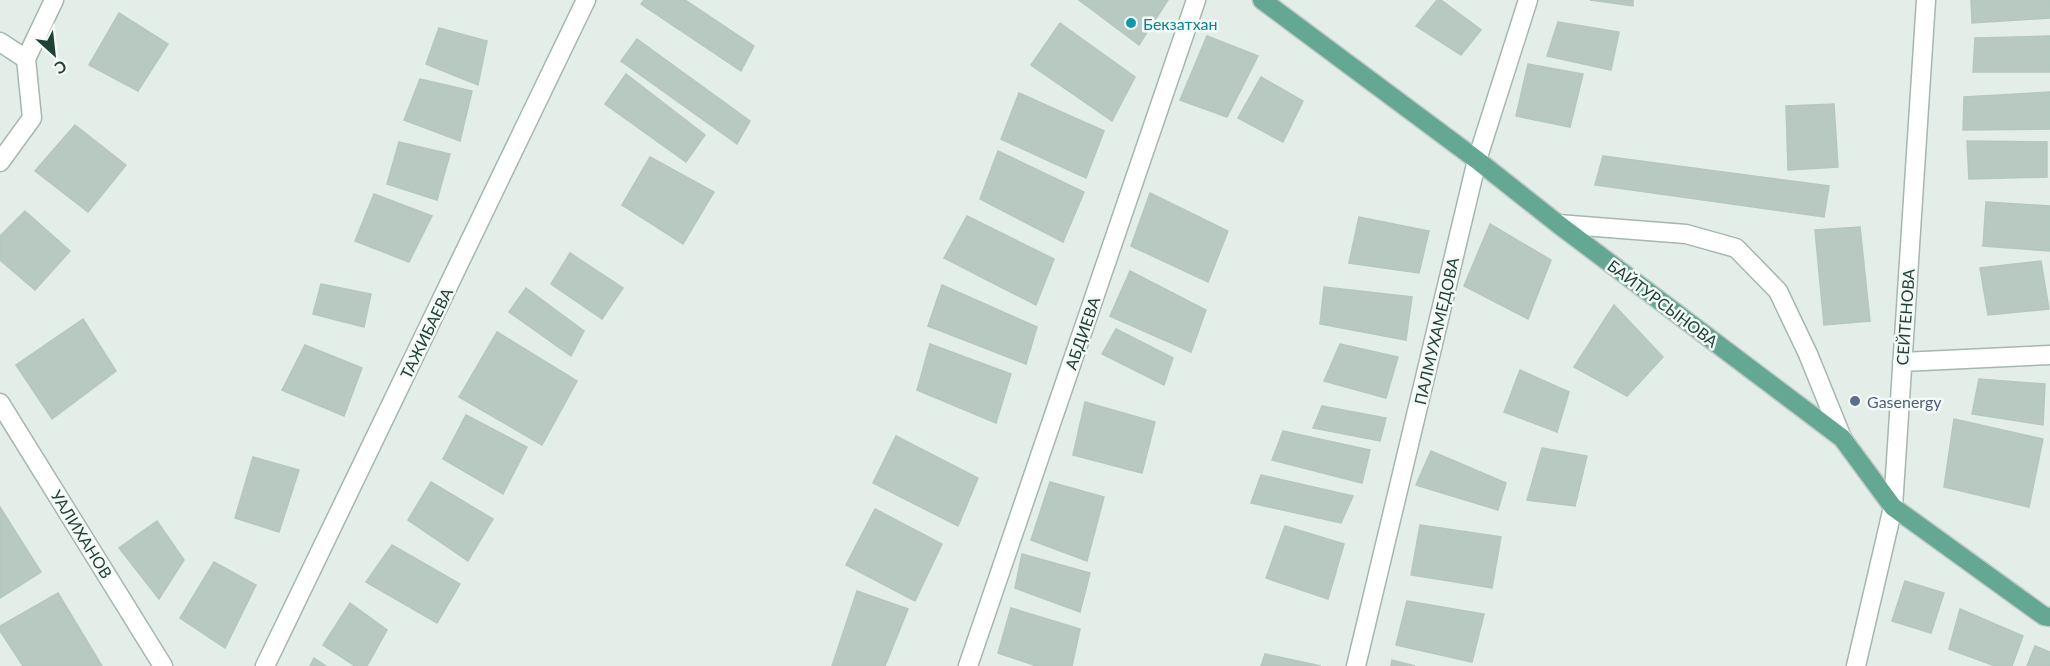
<svg xmlns="http://www.w3.org/2000/svg" width="2050" height="666" viewBox="0 0 2050 666" font-family="Lato,sans-serif">
	<style>
		.building { fill: #b8c9c1; stroke: #b4c8bf; stroke-width: 1.5 }
		.lines { fill: none; stroke-linecap: round; stroke-linejoin: round }
		.minor-casing { stroke: #a5b7af; stroke-width: 21 }
		.major-casing { stroke: #c1cac7; stroke-width: 21 }
		.minor { stroke: #fff; stroke-width: 18 }
		.major { stroke: #64a793; stroke-width: 18 }
		.culture-dot { fill: #0f9aa8; stroke: #f4faf7; stroke-width: 2 }
		.service-dot { fill: #5c6f8a; stroke: #f4faf7; stroke-width: 2 }
		.labels { text-anchor: middle; dominant-baseline: central; stroke-width: 5; stroke-linejoin: round; paint-order: stroke }
		.culture-label { font-size: 16px; fill: #0d838f; stroke: #f4faf7; text-anchor: start }
		.street-label { font-size: 16px; fill: #214137; stroke: #f4faf7 }
		.service-label { font-size: 16px; fill: #4e5e75; stroke: #f4faf7; text-anchor: start }
	</style>
	<rect width="100%" height="100%" fill="#e3eee8"/>
	<path class="building" d="M644 0H685L754 46 741 71 641 4Z
		M1079 0H1168L1139 45Z
		M1437 0H1441L1481 30 1461 55 1416 26Z
		M1590 0H1633V6Z
		M1971 0H2050V18L1972 23Z
		M119 13 168 44 138 91 89 65Z
		M1558 22 1619 32 1611 70 1547 56Z
		M1060 23 1135 77 1112 121 1031 65Z
		M439 28 487 41 478 85 426 64Z
		M1207 36 1258 56 1227 117 1180 100Z
		M2050 36V72H1973L1975 38Z
		M637 39 750 121 737 144 621 61Z
		M1528 64 1583 74 1570 127 1516 116Z
		M626 74 705 135 686 162 605 104Z
		M1261 77 1303 101 1283 142 1238 118Z
		M420 79 472 91 460 141 404 120Z
		M2050 92V129L1963 130 1964 97Z
		M1019 93 1104 131 1086 178 1001 139Z
		M1834 104 1838 167 1788 170 1786 106Z
		M75 125 126 165 88 212 35 171Z
		M1967 141 2047 142V177L1969 179Z
		M399 142 450 154 437 200 387 184Z
		M998 151 1084 192 1063 242 980 199Z
		M1603 156 1829 186 1824 217 1595 185Z
		M650 157 714 192 683 244 622 205Z
		M1150 193 1228 231 1208 282 1131 246Z
		M374 194 432 216 409 262 355 241Z
		M1986 202 2050 206V251L1983 246Z
		M25 211 70 251 35 290 0 260V236Z
		M967 216 1054 259 1036 305 944 258Z
		M1359 217 1429 231 1419 273 1349 263Z
		M1490 224 1551 260 1528 319 1464 286Z
		M1860 227 1870 321 1824 325 1815 230Z
		M570 253 623 288 602 319 551 284Z
		M2041 261 2049 309 1988 315 1980 268Z
		M1130 271 1206 310 1191 352 1110 316Z
		M321 284 371 294 364 327 313 314Z
		M942 285 1037 327 1026 364 928 326Z
		M1324 287 1412 297 1406 340 1320 324Z
		M526 288 584 331 571 356 509 312Z
		M1614 305 1663 357 1627 396 1574 367Z
		M83 319 116 371 52 419 16 365Z
		M1116 329 1173 358 1164 385 1102 354Z
		M497 332 577 381 542 445 459 397Z
		M930 344 1011 374 996 423 917 390Z
		M1340 344 1398 357 1386 398 1324 381Z
		M305 345 362 368 344 416 282 390Z
		M1520 370 1569 392 1557 432 1504 412Z
		M1979 379 2045 384 2043 425 1972 414Z
		M1085 402 1155 422 1142 473 1073 455Z
		M1322 406 1386 418 1380 441 1313 428Z
		M466 415 527 447 503 494 443 459Z
		M1954 419 2043 439 2029 507 1944 487Z
		M1283 431 1370 450 1362 483 1272 460Z
		M896 436 978 478 958 526 873 483Z
		M1542 448 1587 456 1575 506 1527 500Z
		M1431 451 1506 483 1498 510 1416 485Z
		M253 457 299 470 279 532 235 518Z
		M1261 475 1353 496 1341 523 1251 503Z
		M431 482 493 519 468 561 408 520Z
		M1050 482 1104 497 1087 561 1031 540Z
		M0 507 41 572 0 598Z
		M875 509 942 544 915 601 846 565Z
		M157 521 184 560 159 599 119 548Z
		M1420 525 1501 537 1492 588 1411 575Z
		M1285 526 1344 544 1328 599 1266 578Z
		M392 545 460 584 437 623 366 582Z
		M1022 554 1090 573 1080 612 1015 588Z
		M214 562 256 585 225 648 180 618Z
		M1905 581 1944 593 1931 633 1892 621Z
		M857 591 908 609 885 666H832Z
		M58 593 102 666H23L0 631V626Z
		M1407 601 1484 614 1472 662 1396 645Z
		M350 603 387 630 367 666H355L323 645Z
		M1011 608 1080 629 1072 666H1037L998 653Z
		M1960 609 2023 636 2012 666H1995L1949 649Z
		M2035 646 2050 652V666H2027Z
		M1265 654 1321 666H1261Z
		M314 658 326 666H310Z
		M1392 660 1415 666H1391Z"/>
	<g class="lines">
		<g class="minor-casing">
			<path id="minor" d="M0 42 26 59 32 118 0 162
				M26 59 54 0
				M1558 224 1686 234 1736 248 1778 291 1808 354 1842 438
				M1902 362 2050 355
				M0 403 163 666
				M265 666 586 0
				M968 666 1196 0
				M1356 666 1477 160 1528 0
				M1856 666 1893 507 1926 0"/>
		</g>
		<g class="major-casing">
			<path id="major" d="M1262 0 1477 160 1558 224 1842 438 1893 507 2044 616 2050 617"/>
		</g>
		<use href="#minor" class="minor"/>
		<use href="#major" class="major"/>
	</g>
	<circle class="culture-dot" cx="1131" cy="23" r="6"/>
	<circle class="service-dot" cx="1855" cy="401" r="6"/>
	<g class="labels">
		<g class="culture-label">
			<text x="1143" y="23">Бекзатхан</text>
		</g>
		<g class="street-label">
			<text transform="translate(1663 303) rotate(37)">БАЙТУРСЫНОВА</text>
			<text transform="translate(1905 317) rotate(-86)">СЕЙТЕНОВА</text>
			<text transform="translate(1436 331) rotate(-77)">ПАЛМУХАМЕДОВА</text>
			<text transform="translate(426 333) rotate(-64)">ТАЖИБАЕВА</text>
			<text transform="translate(1082 333) rotate(-71)">АБДИЕВА</text>
			<text transform="translate(82 534) rotate(58)">УАЛИХАНОВ</text>
		</g>
		<g class="service-label">
			<text x="1867" y="401">Gasenergy</text>
		</g>
	</g>
	<g transform="translate(54 54) rotate(153)" stroke="#f4faf7" stroke-width="4.5" paint-order="stroke">
	<path d="M0-4.5L10 22L0 15L-10 22Z" fill="#214137"/>
	<text y="-9" font-size="16" font-weight="bold" text-anchor="middle" fill="#214137">С</text>
	</g>
</svg>
